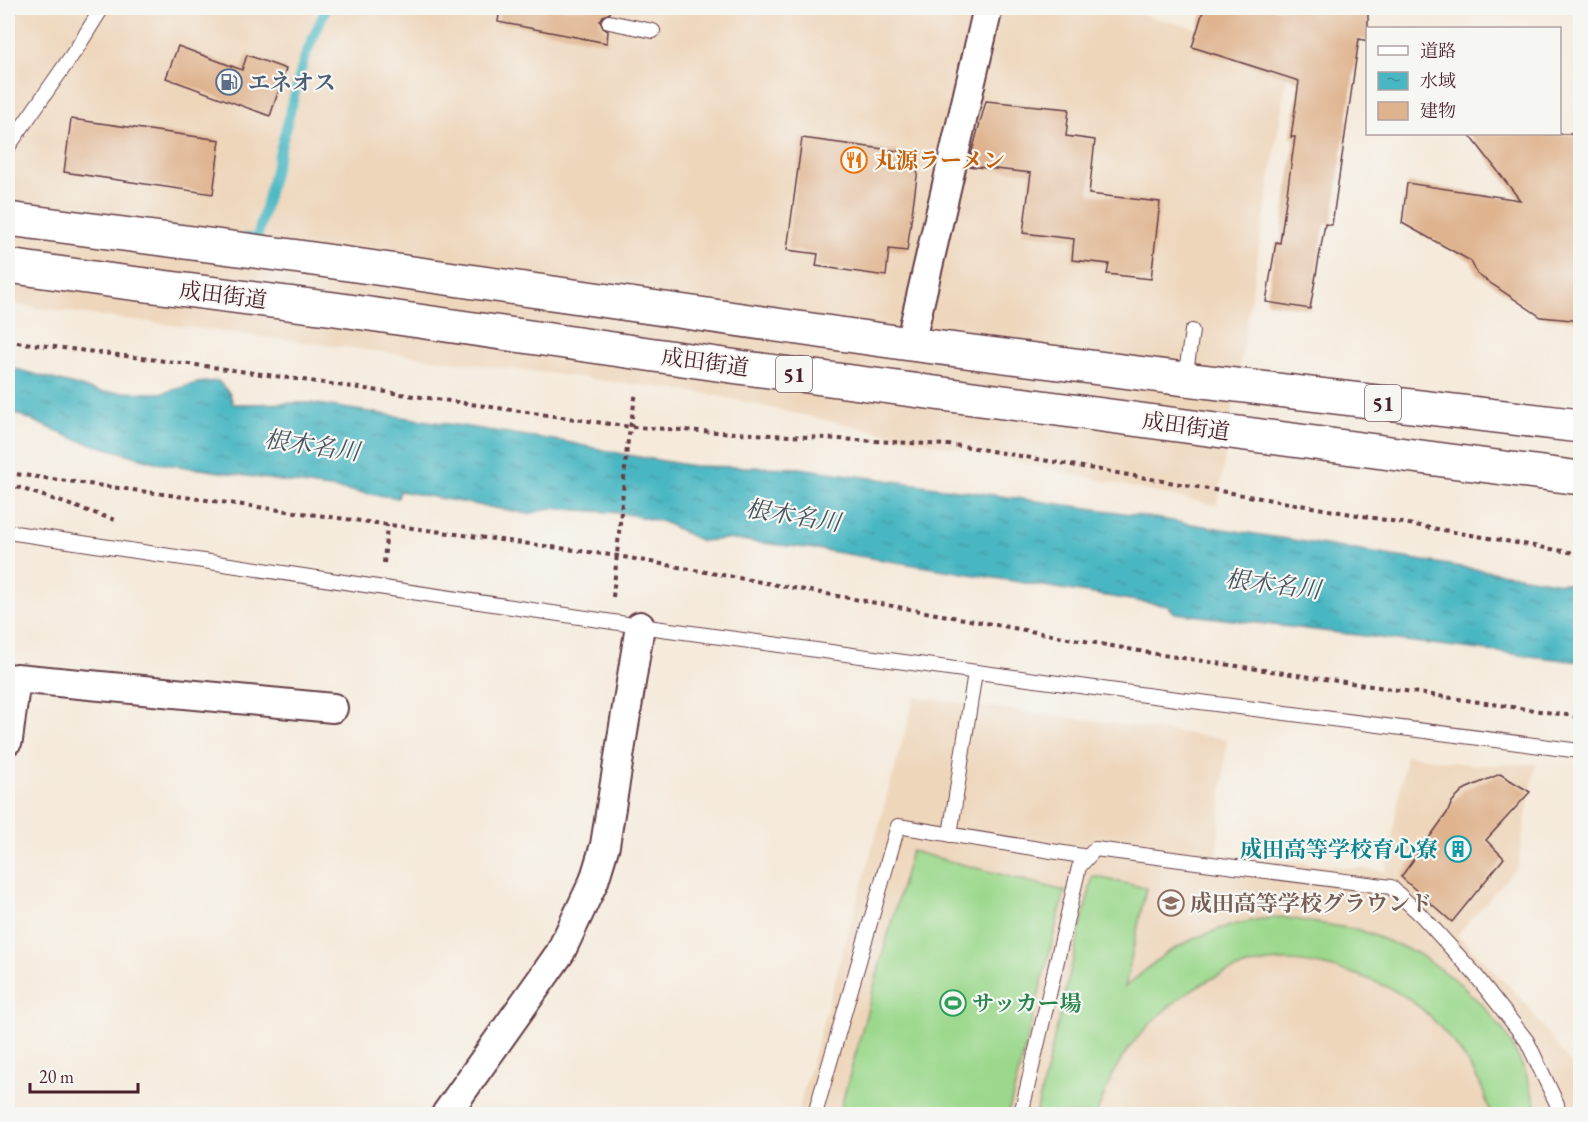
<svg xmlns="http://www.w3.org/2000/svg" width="1588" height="1122" viewBox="0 0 1588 1122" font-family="'EB Garamond','Noto Serif JP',serif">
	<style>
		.built { fill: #eed6bb }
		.garden { fill: #9bd88c; stroke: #727c5c; stroke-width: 1.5 }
		.water { fill: url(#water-ripples); stroke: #4a6b77; stroke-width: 1.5 }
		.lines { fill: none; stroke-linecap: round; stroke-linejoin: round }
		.stream { stroke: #49b7c3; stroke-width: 10 }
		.building { fill: #dfb38e }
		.service-casing { stroke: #643d45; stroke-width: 16 }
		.minor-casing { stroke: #643d45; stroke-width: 32 }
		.trunk-casing { stroke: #643d45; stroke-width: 36 }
		.path { stroke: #643d45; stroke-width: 4; stroke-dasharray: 4.5 4.5; stroke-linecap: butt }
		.service { stroke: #fff; stroke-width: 14 }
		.minor { stroke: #fff; stroke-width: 28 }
		.trunk { stroke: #fff; stroke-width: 33 }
		.labels { text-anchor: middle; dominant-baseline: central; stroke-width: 4.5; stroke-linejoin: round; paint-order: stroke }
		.shield { fill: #f6f6f2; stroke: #7e6067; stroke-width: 1.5 }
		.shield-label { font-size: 21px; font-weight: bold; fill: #4a1f2b }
		.service-label { font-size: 22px; font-weight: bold; fill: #4e5e75; stroke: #f6f6f2; text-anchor: start }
		.food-label { font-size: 22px; font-weight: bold; fill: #c56008; stroke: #f6f6f2; text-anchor: start }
		.street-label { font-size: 22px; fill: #4a1f2b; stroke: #f6f6f2 }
		.culture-label { font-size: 22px; font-weight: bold; fill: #0d838f; stroke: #f6f6f2; text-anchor: end }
		.education-label { font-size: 22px; font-weight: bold; fill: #785e54; stroke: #f6f6f2; text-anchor: start }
		.leisure-label { font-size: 22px; font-weight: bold; fill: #27864d; stroke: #f6f6f2; text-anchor: start }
		.water-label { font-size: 24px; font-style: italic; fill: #4a5460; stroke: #f6f6f2 }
	</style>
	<defs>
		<pattern id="water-ripples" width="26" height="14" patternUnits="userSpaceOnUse" patternTransform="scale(1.5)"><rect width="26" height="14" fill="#49b7c3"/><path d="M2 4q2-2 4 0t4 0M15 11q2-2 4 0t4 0" fill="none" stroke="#3f949f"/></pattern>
	</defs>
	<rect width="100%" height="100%" fill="#f6f6f2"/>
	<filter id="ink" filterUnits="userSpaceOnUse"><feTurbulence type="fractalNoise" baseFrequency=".0167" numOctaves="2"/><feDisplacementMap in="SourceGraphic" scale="12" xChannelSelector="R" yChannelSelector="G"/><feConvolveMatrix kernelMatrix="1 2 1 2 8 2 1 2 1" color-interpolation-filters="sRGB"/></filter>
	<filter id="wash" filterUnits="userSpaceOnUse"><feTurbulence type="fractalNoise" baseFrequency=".008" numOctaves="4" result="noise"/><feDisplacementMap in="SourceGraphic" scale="24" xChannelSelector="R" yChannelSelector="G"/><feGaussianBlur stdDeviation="1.35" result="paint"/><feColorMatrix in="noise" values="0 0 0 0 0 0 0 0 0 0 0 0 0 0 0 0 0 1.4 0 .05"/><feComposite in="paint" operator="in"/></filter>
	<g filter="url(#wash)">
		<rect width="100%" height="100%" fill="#f5eadb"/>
		<path class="built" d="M8 8H1118L1291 53 1217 506 708 394 8 304Z
			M915 697 1227 739 1217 855 1386 871 1406 755 1474 765 1537 764 1530 792 1518 866 1457 935 1523 1000 1574 1069 1580 1091V1114H797Z"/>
		<path class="garden" d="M911 851 1065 891 1008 1114H839Z
			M1093 876 1146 888 1125 987 1165 954 1193 939 1222 928 1254 920 1281 917 1360 930 1417 953 1459 983 1484 1007 1506 1034 1525 1071 1539 1114H1491C1487 1105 1485 1094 1480 1084 1465 1054 1435 1016 1407 998 1392 988 1374 981 1357 975 1306 958 1270 955 1220 975 1206 981 1192 988 1180 998 1155 1017 1131 1041 1116 1068 1108 1083 1103 1099 1096 1114H1036Z"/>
		<path class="water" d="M8 367 100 392 163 393 197 383 218 381 230 394 233 404 310 403 566 442 627 455 693 466 799 468 1116 512 1580 586V662L1175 613 1168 606 816 549 727 539 701 541 664 522 622 513 550 508 529 514 400 491 398 498 159 463 75 439 8 410Z"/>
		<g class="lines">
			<path class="stream" d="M246 238H257L304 59 326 8"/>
		</g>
		<g id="blocks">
			<path class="building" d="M500 8H611L610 13 603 16 600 21 603 28 608 31 607 43 498 22Z
				M1204 8H1368V41L1359 39 1332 225 1325 224 1310 309 1266 302 1276 242 1280 243 1295 137H1291L1299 81 1192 47Z
				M178 46 242 70 247 55 286 69 270 116 166 78Z
				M986 101 1069 109 1066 136 1095 140 1089 194 1160 202 1151 279 1107 274 1109 264 1072 260 1074 239 1023 233 1031 173 968 166Z
				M71 119 220 140 213 194 64 172Z
				M1469 134H1581V321L1541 317 1477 274 1471 261 1402 223 1407 183 1520 200Z
				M802 138 920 154 907 251 889 249 886 276 816 266 818 254 787 250Z
				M1500 774 1530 792 1486 840 1504 858 1452 922 1401 877 1447 813 1452 802 1465 789Z"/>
		</g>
	</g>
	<g filter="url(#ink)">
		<use href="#blocks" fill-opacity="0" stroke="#643d45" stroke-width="1.5"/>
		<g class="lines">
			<g class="service-casing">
				<path id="service" d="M609 22 653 31
					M8 147 77 48 102 8
					M1185 379 1192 331
					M8 532 640 626 1146 695 1580 751
					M950 835 975 672
					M815 1114 898 826 1088 857
					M1021 1114 1079 867 1095 849 1391 887 1424 918 1473 972 1527 1041 1557 1104 1558 1114"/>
			</g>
			<g class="minor-casing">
				<path id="minor" d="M910 344 988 8
					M8 740 16 678 333 708
					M446 1114 560 953 594 881 605 845 640 626"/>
			</g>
			<g class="trunk-casing">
				<path id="trunk" d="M8 219 292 256 910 344 1185 379 1580 426
					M8 266 115 281 335 309 731 366 1580 478"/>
			</g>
			<path class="path" d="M8 341 212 367 631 427 963 446 1580 554
				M8 473 618 556 1156 654 1580 717
				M8 484 115 520
				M384 563 387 525
				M613 597 627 447 636 392"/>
			<use href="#service" class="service"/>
			<use href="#minor" class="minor"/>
			<use href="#trunk" class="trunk"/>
		</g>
	</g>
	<defs>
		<g id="fuel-ring" transform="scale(1.35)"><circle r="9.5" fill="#f6f6f2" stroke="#5c6f8a" stroke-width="1.5"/><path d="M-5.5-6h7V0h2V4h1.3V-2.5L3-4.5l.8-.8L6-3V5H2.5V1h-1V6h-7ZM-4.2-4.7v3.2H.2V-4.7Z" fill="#5c6f8a"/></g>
		<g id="restaurant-ring" transform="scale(1.35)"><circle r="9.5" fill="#f6f6f2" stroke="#e8710a" stroke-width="1.5"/><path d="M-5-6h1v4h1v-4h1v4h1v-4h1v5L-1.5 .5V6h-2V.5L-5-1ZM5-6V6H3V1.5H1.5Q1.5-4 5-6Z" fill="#e8710a"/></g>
		<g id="building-ring" transform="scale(1.35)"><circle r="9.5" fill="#f6f6f2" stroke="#0f9aa8" stroke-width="1.5"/><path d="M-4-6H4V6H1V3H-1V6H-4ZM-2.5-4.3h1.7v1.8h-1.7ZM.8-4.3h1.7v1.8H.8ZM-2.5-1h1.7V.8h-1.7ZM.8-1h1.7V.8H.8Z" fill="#0f9aa8"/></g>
		<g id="school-ring" transform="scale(1.35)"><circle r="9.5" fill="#f6f6f2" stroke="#8d6e63" stroke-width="1.5"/><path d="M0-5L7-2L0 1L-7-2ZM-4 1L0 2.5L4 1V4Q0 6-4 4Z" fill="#8d6e63"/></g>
		<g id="stadium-ring" transform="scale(1.35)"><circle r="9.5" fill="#f6f6f2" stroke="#2e9e5b" stroke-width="1.5"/><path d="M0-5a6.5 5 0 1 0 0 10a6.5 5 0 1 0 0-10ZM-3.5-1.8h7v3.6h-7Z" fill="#2e9e5b"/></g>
	</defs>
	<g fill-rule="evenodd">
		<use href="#fuel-ring" x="229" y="82"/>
		<use href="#restaurant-ring" x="854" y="160"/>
		<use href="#building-ring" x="1458" y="849"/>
		<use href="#school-ring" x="1171" y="903"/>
		<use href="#stadium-ring" x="953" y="1003"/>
	</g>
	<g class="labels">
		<g class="shield">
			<rect x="776" y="356" width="36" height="36" rx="4.5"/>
			<rect x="1365" y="385" width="36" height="36" rx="4.5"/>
		</g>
		<g class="shield-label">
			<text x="794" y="374">51</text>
			<text x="1383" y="403">51</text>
		</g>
		<g class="service-label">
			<text x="248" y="82">エネオス</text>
		</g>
		<g class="food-label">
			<text x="874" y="160">丸源ラーメン</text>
		</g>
		<g class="street-label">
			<text transform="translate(223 295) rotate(7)">成田街道</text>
			<text transform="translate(705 362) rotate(8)">成田街道</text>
			<text transform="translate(1186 426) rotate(8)">成田街道</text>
		</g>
		<g class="culture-label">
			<text x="1438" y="849">成田高等学校育心寮</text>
		</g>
		<g class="education-label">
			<text x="1190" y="903">成田高等学校グラウンド</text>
		</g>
		<g class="leisure-label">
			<text x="972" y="1003">サッカー場</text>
		</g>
		<g class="water-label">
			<text transform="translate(312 445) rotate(8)">根木名川</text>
			<text transform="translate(793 515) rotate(9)">根木名川</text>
			<text transform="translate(1273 584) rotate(7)">根木名川</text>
		</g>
	</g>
	<rect width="1588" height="1122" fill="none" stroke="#f6f6f2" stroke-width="30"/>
	<rect x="1366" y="27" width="195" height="108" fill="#f6f6f2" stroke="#b1a0a2" stroke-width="1.5"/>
	<rect x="1378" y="46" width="30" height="9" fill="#ffffff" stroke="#b1a0a2" stroke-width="1.5"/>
	<text x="1420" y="57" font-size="18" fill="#4a1f2b">道路</text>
	<rect x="1378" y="72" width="30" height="18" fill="url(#water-ripples)" stroke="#b1a0a2" stroke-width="1.5"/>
	<text x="1420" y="87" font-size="18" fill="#4a1f2b">水域</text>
	<rect x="1378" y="102" width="30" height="18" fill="#dfb38e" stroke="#b1a0a2" stroke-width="1.5"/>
	<text x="1420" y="117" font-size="18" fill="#4a1f2b">建物</text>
	<path d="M30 1083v9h108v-9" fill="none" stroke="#4a1f2b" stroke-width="3"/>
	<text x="39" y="1083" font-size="18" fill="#4a1f2b" stroke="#f6f6f2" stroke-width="4.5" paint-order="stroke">20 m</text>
</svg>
